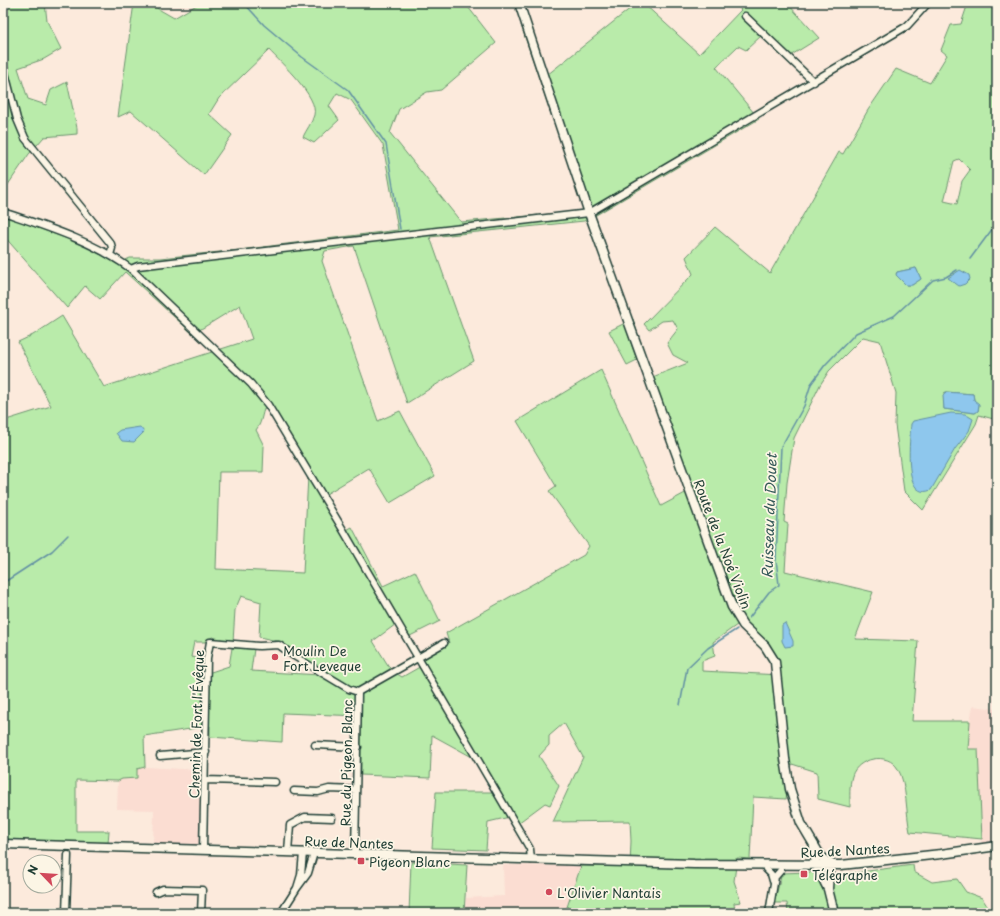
<svg xmlns="http://www.w3.org/2000/svg" width="1000" height="916" viewBox="0 0 1000 916" font-family="'Playpen Sans',sans-serif">
	<style>
		.built { fill: #fbddd2 }
		.green { fill: #b9ebaa; stroke: #6c946f; fill-rule: evenodd }
		.water { fill: #8ec7ed; stroke: #6290a3 }
		.lines { fill: none; stroke-linecap: round; stroke-linejoin: round }
		.stream { stroke: #6290a3; stroke-width: 1.5 }
		.street-casing { stroke: #1f3d34; stroke-width: 9 }
		.secondary-casing { stroke: #1f3d34; stroke-width: 11 }
		.street { stroke: #fcf5e5; stroke-width: 6 }
		.secondary { stroke: #fcf5e5; stroke-width: 8 }
		.poi-dot { fill: #d1495b; stroke: #fcf5e5; stroke-width: 1.5 }
		.labels { text-anchor: middle; dominant-baseline: central; stroke-width: 3.5; stroke-linejoin: round; paint-order: stroke }
		.street-label { font-size: 13px; fill: #1f3d34; stroke: #fcf5e5 }
		.poi-label { font-size: 13px; fill: #1f3d34; stroke: #fcf5e5; text-anchor: start }
		.water-label { font-size: 14px; font-style: italic; fill: #355959; stroke: #fcf5e5 }
	</style>
	<rect width="100%" height="100%" fill="#fceadc"/>
	<filter id="ink" filterUnits="userSpaceOnUse"><feTurbulence type="fractalNoise" baseFrequency=".025" numOctaves="2"/><feDisplacementMap in="SourceGraphic" scale="8" xChannelSelector="R" yChannelSelector="G"/><feConvolveMatrix kernelMatrix="1 2 1 2 8 2 1 2 1" color-interpolation-filters="sRGB"/></filter>
	<g filter="url(#ink)">
		<path class="built" d="M973 706 997 709V849L982 851 978 749H968L970 721Z
			M145 767 202 770 200 845 153 844 154 810 117 809 118 781 122 779 137 778V769Z
			M503 865 581 866 566 910 520 913H464L466 898 504 896Z"/>
		<path class="green" d="M3 3H45L47 21 61 49 44 59 18 68 28 99 46 105 51 90 67 82 77 128V134L44 137 29 154 3 192Z
			M134 3H148L174 18 200 3H465L496 43 441 90 427 92 399 109 390 133 461 222 584 211 521 25 529 20 547 75 637 3H643L699 54 741 10 734 3H787L819 38 785 59 762 35 746 50 738 46 716 67 759 119 596 215 584 221 430 237 474 361 407 403 354 246 325 251 322 261 378 421 400 411 435 476 390 503 369 468 326 494 269 401C260 412 264 420 256 430L264 446 263 472H219L216 569 303 573 308 476 341 533 352 527 383 586 415 571 440 621 408 637 399 622 373 641 391 670 402 677 425 664 423 660 449 643 446 633 584 555 589 546 549 491 556 486 517 421 601 370 661 506 687 492 645 380 688 363 673 355 667 343 678 329 673 320 662 321 649 330 644 324 693 274 686 257 715 227 770 273 839 152 843 154 868 110 896 69 930 83 947 55 941 50 951 25 961 24 968 3H997V420L979 415 976 424 923 510 904 491 895 425 896 393 880 341 863 337 829 371 820 385 794 438 787 483 784 522 788 524 785 571 873 592 855 639 918 641 912 721H970L968 749H978L982 839 910 832C906 814 907 784 898 769 888 751 857 758 852 776 849 786 850 797 850 807L818 799 817 772 792 764 786 799 753 797 750 859 737 858 734 881 741 902 734 903 735 913H520L566 910 581 866H630L631 841 630 821 553 822 583 757 564 723 549 736V745L539 756 559 786 550 805 545 803 518 823 514 816 488 822 486 850 432 848 436 792H500L483 763 432 735 430 778 361 775V716L283 713 282 742 210 737V726L144 736 145 767 137 769V778L122 779 118 781 76 780V831H109L108 843 3 839V421L51 406 18 342 33 335 62 316 104 387 252 339 240 305 201 329 194 335 125 272 100 299 85 286 67 308 3 235V215L84 245 117 264 130 258H160L239 250 398 230 383 145 351 100 337 93 329 106 339 120 314 143 303 137C306 130 312 123 314 115 319 97 281 63 269 50L219 98 209 114 232 135 204 175 131 111 118 117ZM959 159 970 170 962 181 957 204 944 201 954 161ZM916 268 921 279 912 285H906L896 274 897 272ZM946 392 973 394 974 400 979 405 978 411 975 413 944 409V393ZM241 596 261 602 259 637 282 642 287 648 321 669 320 675 251 671 254 649 232 648 229 666 211 672 203 671 204 659 191 657 194 642H205L212 637 233 642 235 610ZM744 620 771 648 778 660 780 675 702 671V661L715 656 713 642Z
			M633 319 637 332 629 337 637 360 627 365 609 331Z
			M411 862 467 865 464 913H409Z
			M913 865 914 872 932 882 957 879 966 892 982 898 991 912 997 911V913H788L787 903H774L782 873 808 872 845 874Z"/>
		<path class="water" d="M916 268 921 279 912 285H906L896 275 897 272Z
			M960 270 969 275 970 279 965 284 959 286 948 278Z
			M946 392 973 394 974 400 979 404 978 411 975 413 944 409 943 396Z
			M951 413 965 414 973 419 969 431 955 449 931 490C902 502 910 438 911 424L913 421Z
			M140 427 144 432 134 442 122 441 116 433 120 430Z
			M785 623 793 641V646L785 647 782 641V625Z"/>
		<g class="lines">
			<path class="stream" d="M244 3 264 25 302 57 348 90 386 144 400 229
				M970 259 996 224 997 209
				M3 583 52 551 68 535
				M749 618 769 592 779 585 776 559 781 447 804 406 811 384 825 365 856 333 894 316 933 280 946 277 957 270
				M680 705 687 668 708 648 737 629"/>
			<g class="street-casing">
				<path id="street" d="M745 16 814 82
					M3 65 17 119 25 138 111 244 112 248 110 255
					M3 212C47 227 93 241 131 269L251 384 268 405 342 528 530 849 531 860
					M131 269 138 266 589 213 907 26 928 3
					M315 745 358 747
					M160 756 206 752
					M205 780 275 782
					M294 791 318 792 329 789 356 790
					M203 850 207 658 210 642 259 646 279 645 294 656 349 689 358 692
					M288 852 290 825 305 817 332 818
					M303 853 301 875 297 888 308 873 314 853
					M355 854 358 692 444 643
					M766 869 771 874 773 881
					M156 892 163 889 202 890 201 913
					M66 913 68 855
					M281 913 297 888
					M769 913 775 877 781 870"/>
			</g>
			<g class="secondary-casing">
				<path id="secondary" d="M519 3 589 213 732 607 743 625 765 646 775 662 785 759 790 789 801 823 820 855 826 861 832 864
					M3 844 694 864 841 865 941 854 997 846
					M814 847 816 865 828 889 834 913
					M824 862 829 872 828 889"/>
			</g>
			<use href="#street" class="street"/>
			<use href="#secondary" class="secondary"/>
		</g>
	</g>
	<g class="poi-dot">
		<circle cx="275" cy="657" r="4"/>
		<rect x="357" y="857" width="8" height="8" rx="2"/>
		<rect x="800" y="870" width="8" height="8" rx="2"/>
		<circle cx="549" cy="892" r="4"/>
	</g>
	<g class="labels">
		<g class="street-label">
			<text transform="translate(723 544) rotate(69)">Route de la Noé Violin</text>
			<text transform="translate(196 724) rotate(-88)">Chemin de Fort l'Évêque</text>
			<text transform="translate(346 763) rotate(-89)">Rue du Pigeon Blanc</text>
			<text transform="translate(349 842) rotate(2)">Rue de Nantes</text>
			<text transform="translate(845 850) rotate(-3)">Rue de Nantes</text>
		</g>
		<g class="poi-label">
			<text x="283" y="650">Moulin De<tspan x="283" dy="15">Fort Leveque</tspan></text>
			<text x="369" y="861">Pigeon Blanc</text>
			<text x="812" y="874">Télégraphe</text>
			<text x="557" y="892">L'Olivier Nantais</text>
		</g>
		<g class="water-label">
			<text transform="translate(769 516) rotate(-88)">Ruisseau du Douet</text>
		</g>
	</g>
	<rect width="1000" height="916" fill="none" stroke="#fcf5e5" stroke-width="16"/>
	<rect x="8" y="8" width="984" height="900" fill="none" stroke="#1f3d34" stroke-width="1.5" filter="url(#ink)"/>
	<g transform="translate(42 874) rotate(295)"><circle r="19" fill="#fcf5e5" stroke="#a4ab9e"/>
	<path d="M0-3L7 15L0 10L-7 15Z" fill="#d1495b"/>
	<text y="-6" font-size="11" font-weight="bold" text-anchor="middle" fill="#1f3d34">N</text>
	</g>
</svg>
